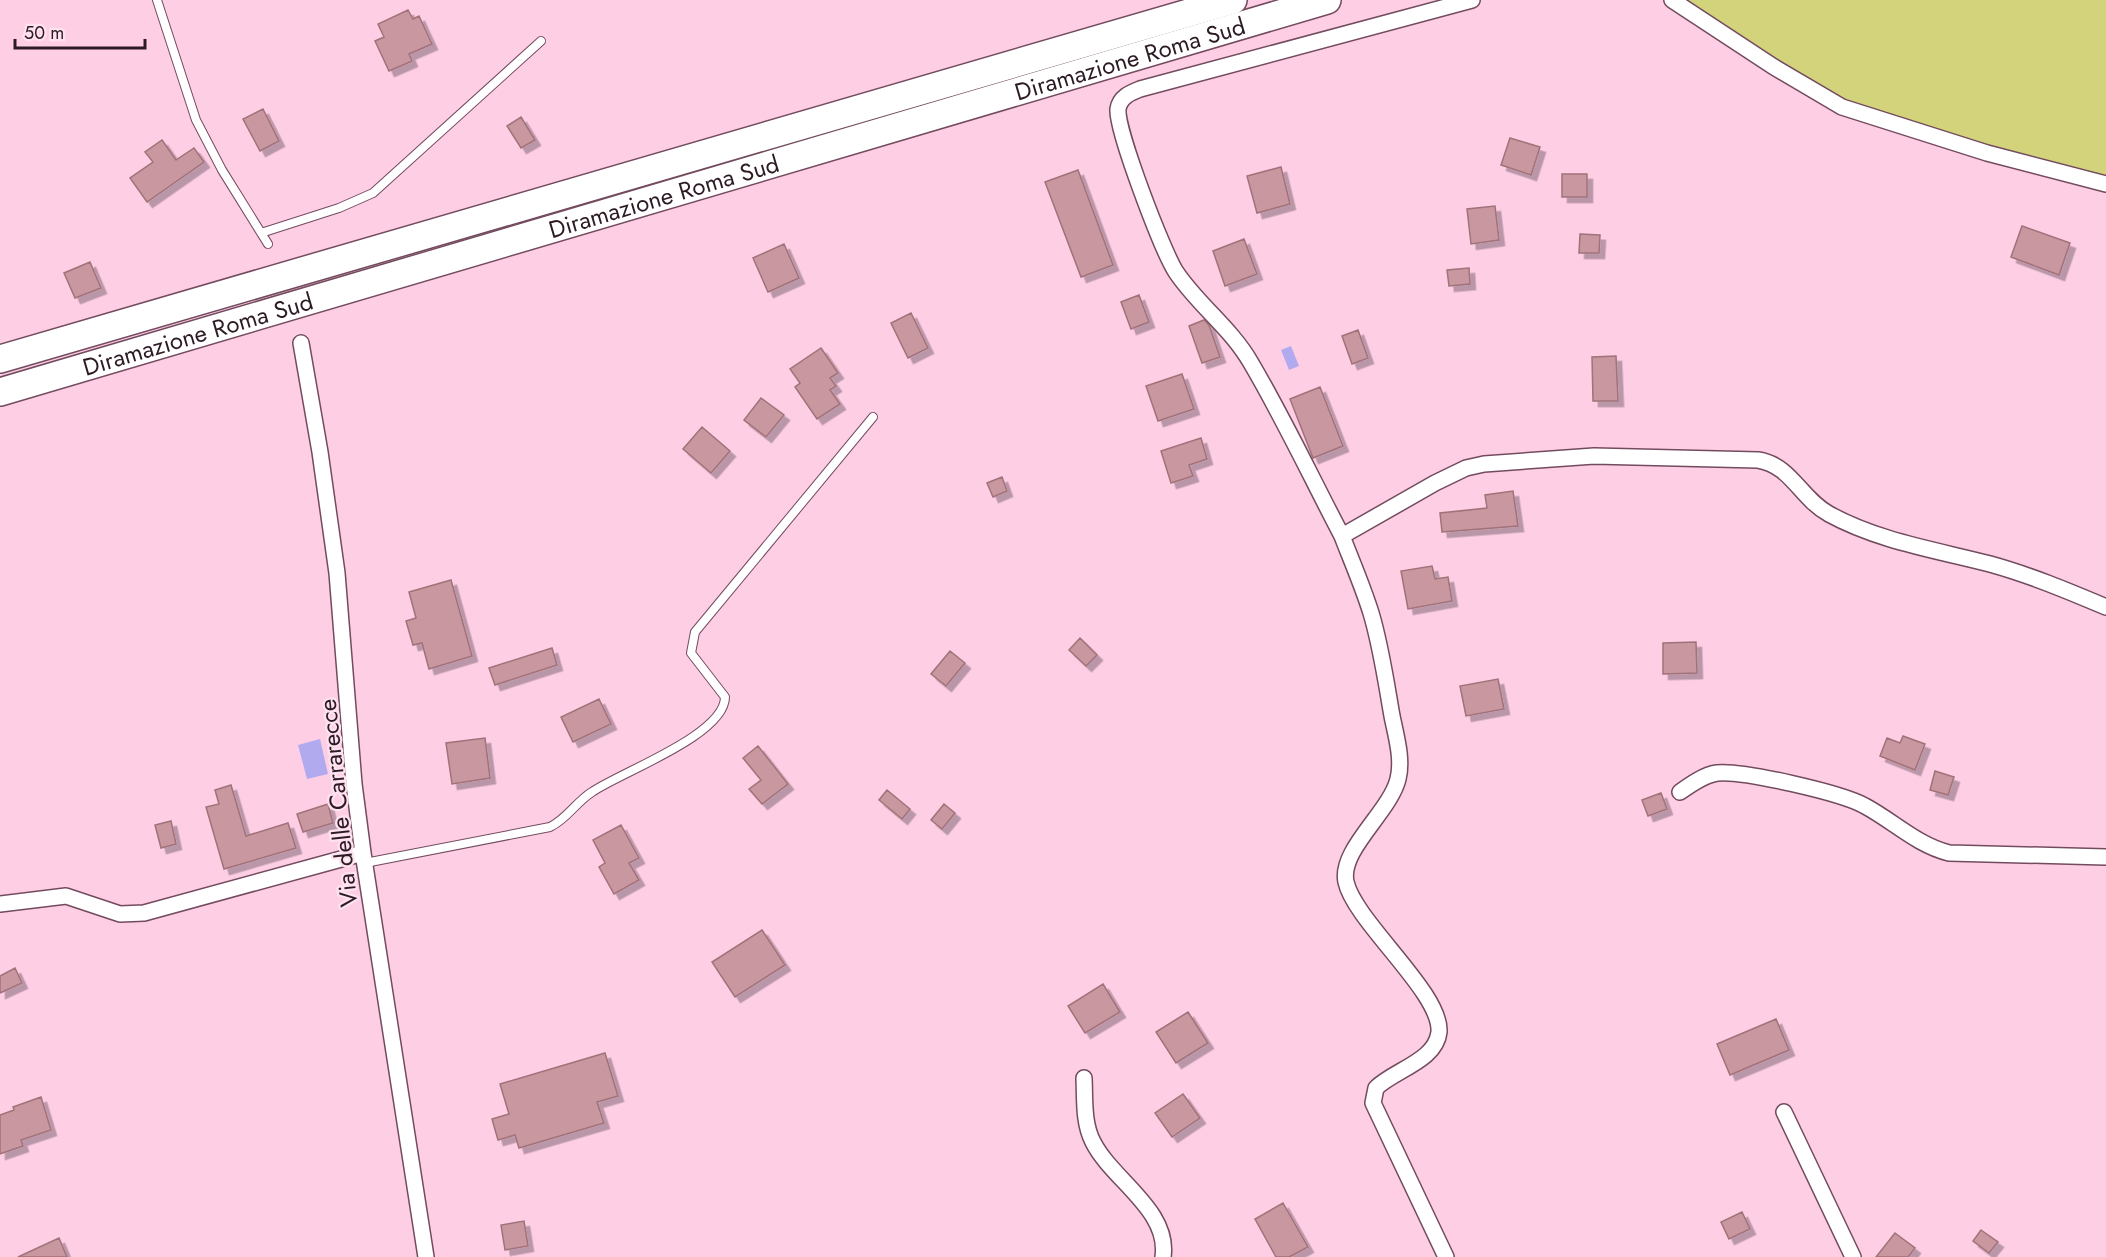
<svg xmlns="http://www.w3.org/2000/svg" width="2106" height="1257" viewBox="0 0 2106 1257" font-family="Jost,sans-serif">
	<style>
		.green { fill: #d3d37c }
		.water { fill: #b1aaef }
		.building { fill: #c9979f; stroke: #a17279; stroke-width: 1.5; filter: url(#shadow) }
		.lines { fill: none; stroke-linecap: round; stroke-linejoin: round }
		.lane-casing { stroke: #734b5f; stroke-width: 10 }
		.street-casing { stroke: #734b5f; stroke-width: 18 }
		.highway-casing { stroke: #734b5f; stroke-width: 30 }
		.lane { stroke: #fff; stroke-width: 8 }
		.street { stroke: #fff; stroke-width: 15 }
		.highway { stroke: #fff; stroke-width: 27 }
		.labels { text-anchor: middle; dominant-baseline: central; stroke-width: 4.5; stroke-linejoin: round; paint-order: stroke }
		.street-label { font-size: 24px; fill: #2c1b24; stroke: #ffe2ef }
	</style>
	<defs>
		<filter id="shadow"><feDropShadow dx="5.5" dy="5.5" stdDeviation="0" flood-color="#0004"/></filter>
	</defs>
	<rect width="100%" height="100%" fill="#fecee5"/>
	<path class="green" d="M1675 0H2106V184L1871 117Z"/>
	<path class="water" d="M1291 346 1299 366 1289 370 1281 350Z
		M320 739 328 774 307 779 298 745Z"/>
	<path class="building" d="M408 10 413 19 419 16 432 44 409 54 412 61 389 71 375 41 384 37 378 24Z
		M263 109 279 141 260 151 243 119Z
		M521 117 535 140 521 148 507 126Z
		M1510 138 1540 147 1531 175 1501 165Z
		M162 140 176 160 194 148 204 162 147 202 130 178 153 162 145 152Z
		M1281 167 1290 204 1257 213 1247 176Z
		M1078 170 1113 265 1081 277 1045 182Z
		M1562 174H1587V197H1562Z
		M1495 206 1499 240 1471 244 1467 209Z
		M2022 226 2070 243 2059 275 2011 257Z
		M1580 234 1600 235 1599 253H1579Z
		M1244 239 1257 274 1225 286 1213 251Z
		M784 244 799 278 768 292 753 258Z
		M90 262 101 288 75 298 64 273Z
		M1469 268 1470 284 1449 286 1447 270Z
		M1139 295 1149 322 1131 329 1121 302Z
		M911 313 928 348 908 358 891 323Z
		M1204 320 1209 325 1220 357 1202 363 1189 326Z
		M1358 330 1368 358 1352 364 1342 336Z
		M821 348 838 373 830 378 836 386 830 390 840 404 817 419 795 387 800 383 790 369Z
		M1616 356 1618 401H1593L1592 357Z
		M1182 374 1194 409 1158 421 1146 386Z
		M1320 387 1343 446 1313 458 1290 399Z
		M761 398 784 415 766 437 744 420Z
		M702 427 730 451 711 473 683 449Z
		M1201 438 1207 459 1189 465 1193 476 1171 483 1161 451Z
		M1002 477 1007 491 993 497 987 483Z
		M1513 491 1518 526 1442 532 1440 513 1487 508 1485 495Z
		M1432 566 1435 579 1448 577 1452 601 1408 609 1401 571Z
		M451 580 472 656 429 669 422 643 413 645 406 621 416 618 409 592Z
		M1080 638 1097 655 1086 666 1069 650Z
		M1696 642 1697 673 1663 674V643Z
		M552 648 557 665 495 685 489 668Z
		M950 651 965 663 946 686 931 674Z
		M1498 679 1504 709 1466 716 1460 686Z
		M599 699 611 724 573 742 561 717Z
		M1903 736 1925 744 1915 770 1880 756 1887 738 1900 743Z
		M485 738 490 778 452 784 446 743Z
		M758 746 788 784 762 804 749 789 761 780 743 758Z
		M1935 771 1954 777 1948 795 1930 790Z
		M231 785 246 836 288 823 296 848 224 869 206 807 219 804 215 790Z
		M887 790 910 809 902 819 879 800Z
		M1661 793 1667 809 1648 816 1642 800Z
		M328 804 333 823 303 832 297 814Z
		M944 804 955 813 942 829 931 820Z
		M171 821 176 844 161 848 155 825Z
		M621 825 639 858 629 863 639 880 614 894 599 867 605 863 593 840Z
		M762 930 785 965 735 997 712 962Z
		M15 968 22 983 0 993V976Z
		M1103 984 1120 1012 1085 1033 1068 1006Z
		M1188 1012 1208 1043 1176 1063 1156 1032Z
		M1776 1019 1789 1050 1730 1075 1717 1044Z
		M605 1053 618 1096 597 1102 604 1123 519 1148 515 1135 498 1140 492 1119 509 1114 500 1084Z
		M1183 1094 1200 1118 1172 1137 1155 1113Z
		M41 1097 51 1130 21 1140 23 1146 0 1154V1115L14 1110 13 1107Z
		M1283 1203 1308 1247 1289 1257H1276L1255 1219Z
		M1742 1212 1750 1229 1729 1239 1721 1222Z
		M524 1221 528 1246 505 1250 501 1225Z
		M1981 1230 1998 1242 1989 1253 1973 1241Z
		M1895 1233 1915 1248 1908 1257H1876Z
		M59 1238 67 1257H18Z"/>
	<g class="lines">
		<g class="lane-casing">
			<path id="lane" d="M157 0 196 120 222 170 268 244
				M261 233 339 208 373 193 541 41
				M365 863 550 827C567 819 576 802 592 792 621 772 725 735 725 697L691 653 695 632 873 417"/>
		</g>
		<g class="street-casing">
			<path id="street" d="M1672 0 1774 67 1842 107 1987 153 2106 184
				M301 343 320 452 337 573 354 784 363 853 426 1257
				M1342 536C1312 479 1284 419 1251 363 1231 328 1198 305 1176 272 1163 252 1116 130 1118 109 1120 97 1130 93 1140 89L1472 0
				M1680 792C1691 784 1704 775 1717 773 1742 770 1842 793 1865 806 1893 821 1917 845 1949 853L2106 857
				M0 904 66 896 120 914 144 913 363 853
				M1084 1078C1085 1099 1083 1123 1093 1142 1112 1180 1170 1210 1163 1257
				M1784 1112 1853 1257
				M1446 1257 1373 1103 1376 1088C1394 1070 1436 1061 1439 1032 1442 993 1355 922 1346 882 1339 850 1390 812 1398 779 1403 759 1396 736 1392 716 1386 682 1381 646 1371 613 1363 587 1352 562 1342 536L1435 483 1466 468 1484 464 1594 456 1758 460C1791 465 1800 498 1829 514 1878 541 1936 550 1990 564 2030 575 2068 591 2106 607"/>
		</g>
		<g class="highway-casing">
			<g id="highway">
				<path d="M0 359 1233 0"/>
				<path id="s1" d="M0 392 1327 0"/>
			</g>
		</g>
		<use href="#lane" class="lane"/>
		<use href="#street" class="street"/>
		<use href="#highway" class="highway"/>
	</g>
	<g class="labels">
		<g class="street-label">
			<text stroke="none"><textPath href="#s1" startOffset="1178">Diramazione Roma Sud</textPath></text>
			<text stroke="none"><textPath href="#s1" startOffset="692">Diramazione Roma Sud</textPath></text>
			<text stroke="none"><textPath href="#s1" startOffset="206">Diramazione Roma Sud</textPath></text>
			<text transform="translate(338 803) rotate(-96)">Via delle Carrarecce</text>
		</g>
	</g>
	<path d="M15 39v9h130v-9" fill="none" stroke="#2c1b24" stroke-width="3"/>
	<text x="24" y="39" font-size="18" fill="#2c1b24" stroke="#ffe2ef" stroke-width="4.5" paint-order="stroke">50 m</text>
</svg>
